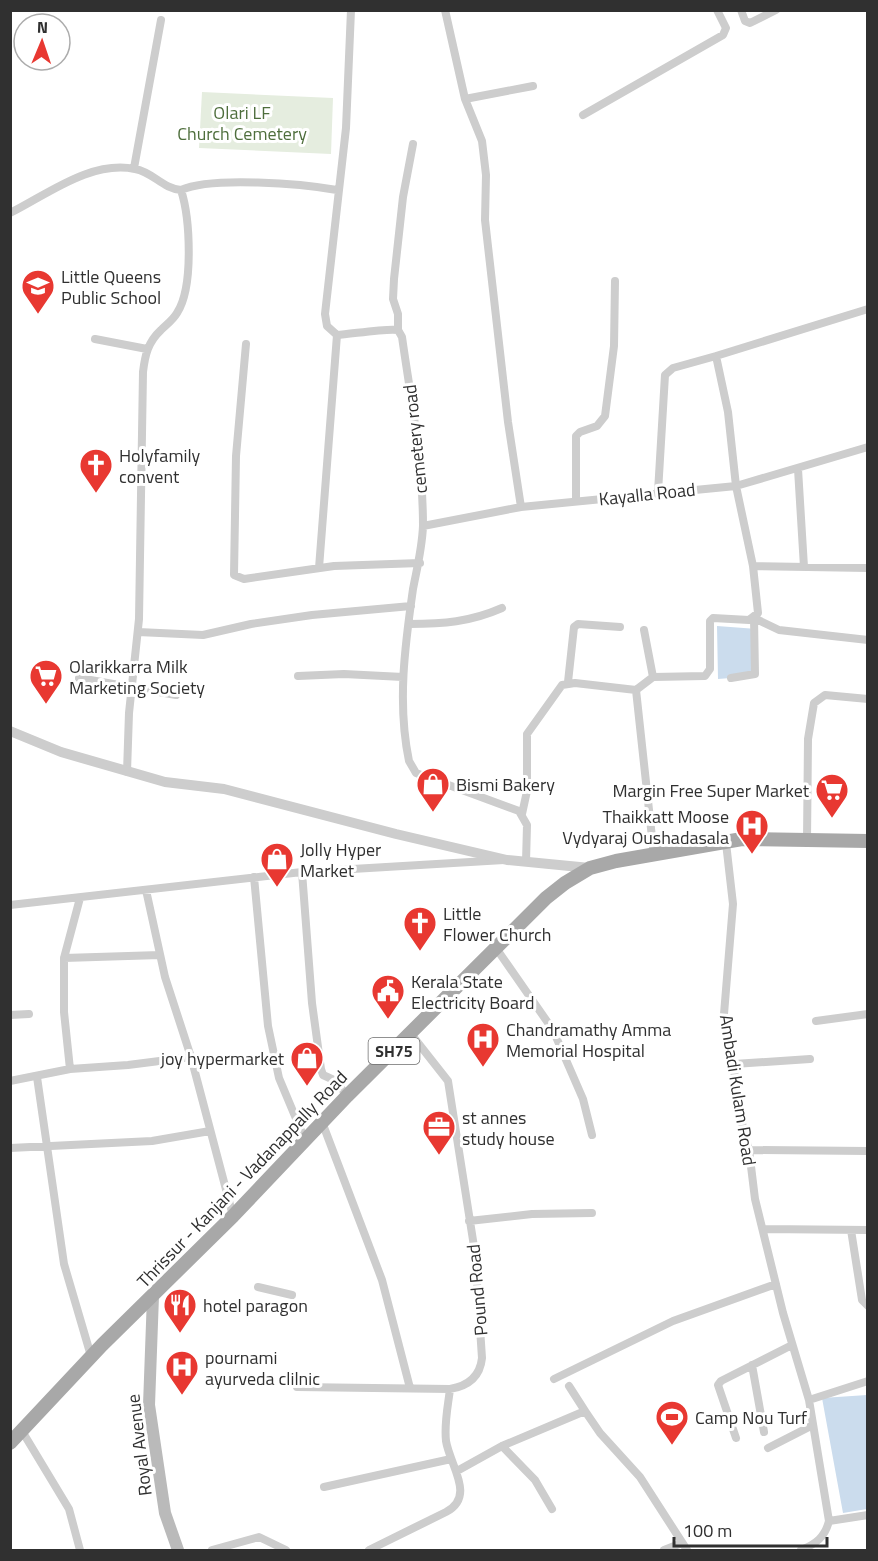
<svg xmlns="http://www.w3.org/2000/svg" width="878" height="1561" viewBox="0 0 878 1561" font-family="'Titillium Web',sans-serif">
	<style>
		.green { fill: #e5eddf }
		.water { fill: #cbdced }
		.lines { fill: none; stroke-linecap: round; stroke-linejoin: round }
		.minor { stroke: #cdcdcd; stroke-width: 8 }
		.tertiary { stroke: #cdcdcd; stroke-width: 10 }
		.secondary { stroke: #bababa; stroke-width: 12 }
		.primary { stroke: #a8a8a8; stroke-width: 14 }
		.labels { text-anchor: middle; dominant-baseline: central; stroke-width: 6; stroke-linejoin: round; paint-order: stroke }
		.shield { fill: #fff; stroke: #6e6e6e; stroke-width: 1.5 }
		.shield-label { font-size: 16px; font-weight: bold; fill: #303030 }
		.park-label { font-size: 18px; fill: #4e6e3c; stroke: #fff }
		.poi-label { font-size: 18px; fill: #303030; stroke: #fff; text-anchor: start }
		.street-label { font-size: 18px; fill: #303030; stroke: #fff }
	</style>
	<rect width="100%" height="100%" fill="#fff"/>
	<path class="green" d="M202 92 333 98 331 154 199 148Z"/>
	<path class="water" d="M717 626 757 629 756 676 718 679Z
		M867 1395V1509L843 1513 822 1398Z"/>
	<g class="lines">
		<path class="minor" d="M351 10 346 128 325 314 327 326 337 335C352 334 387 328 398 330L402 337C411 400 423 462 423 526 422 549 417 568 413 589 405 645 397 704 409 761L416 773 519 811 527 825 526 862
			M445 10 465 99 482 141 486 175 485 220 508 422 521 507
			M741 10 745 21 750 23 776 10
			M465 99 533 86
			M583 115 723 35 726 28 717 10
			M134 168 161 20
			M181 190C212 176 303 184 337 190
			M10 213C48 194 91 160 135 169 153 172 163 189 181 190 190 218 194 287 177 313 173 320 166 325 161 330 148 342 145 355 143 372L139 619 129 713 127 772
			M398 330V314L393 299 394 279 403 197 413 144
			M95 339 147 349
			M246 344 236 456 234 575 244 579 334 566 420 563
			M798 469 804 567
			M658 492 665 375 673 368 716 356
			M576 501V436L580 432 597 426 605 416 614 346 615 281
			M423 526 521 507 736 486 868 447
			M753 566 868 568
			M319 568 337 335
			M754 618 779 630 868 640
			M409 624C443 624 470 622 502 608
			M644 630 653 677
			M138 632 203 635 251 624 312 615 411 606
			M298 676 344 674 403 677
			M79 678 176 695
			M731 678 755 674 754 618
			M568 682 574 627 578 624 620 627
			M636 690 654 856
			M522 814 527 791V734L562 685 575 683 636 690 653 677 705 676 710 669V621L713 618 749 620 758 613 753 566 736 486 728 412 716 356 868 309
			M807 841 808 739 814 703 825 695 868 699
			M726 843 733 904 724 1014 734 1064 736 1100 749 1150 755 1199 783 1313 809 1400 829 1521C825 1537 816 1544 801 1550
			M302 872 312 1003 321 1069 323 1075 336 1081 347 1096
			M254 877 268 1026 279 1078 305 1140
			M146 890 165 977 191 1057 233 1216
			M10 905 302 872 504 860
			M496 948 553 1030 583 1099 592 1135
			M64 958 160 955
			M10 1015 29 1014
			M816 1021 868 1014
			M734 1064 810 1059
			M70 1069 64 1012V958L80 898
			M37 1077 64 1264 91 1356
			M10 1081 70 1069 128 1065 191 1057
			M322 1122 382 1280 410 1388
			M10 1148 152 1141 210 1131
			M749 1150 868 1151
			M469 1221 532 1214 592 1213
			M763 1229 868 1230
			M851 1230 862 1300 868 1306
			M258 1287 292 1295
			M752 1365 764 1432
			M554 1379 673 1321 776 1284
			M569 1386 585 1411
			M297 1387 450 1389C468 1386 480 1377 482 1358L475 1253 448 1081 411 1034
			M809 1400 868 1381
			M22 1431 69 1509 80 1550
			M736 1438 718 1385 721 1381 792 1345
			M502 1446 535 1480 552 1509
			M768 1448 813 1425
			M457 1471 502 1446 585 1411 600 1433 640 1477 687 1550
			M324 1487 451 1459
			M829 1521 868 1515
			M212 1550 259 1537 286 1550
			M369 1550 446 1512C476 1496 450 1466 446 1441 444 1423 448 1406 450 1389
			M664 1550 682 1543"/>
		<path class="tertiary" d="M10 731 61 752 165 782 224 789 396 834 507 860 590 868"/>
		<path class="secondary" d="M153 1296 149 1405 165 1513 178 1550"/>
		<path class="primary" d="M10 1443 102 1345 233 1216 347 1096 546 898 565 883 590 868 616 861 742 839 868 841"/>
	</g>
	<defs>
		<g id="school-pin" transform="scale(1.725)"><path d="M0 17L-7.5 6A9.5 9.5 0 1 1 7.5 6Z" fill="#e83831" stroke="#fff"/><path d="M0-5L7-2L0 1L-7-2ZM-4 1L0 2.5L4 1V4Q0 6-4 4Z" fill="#fff"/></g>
		<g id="church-pin" transform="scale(1.725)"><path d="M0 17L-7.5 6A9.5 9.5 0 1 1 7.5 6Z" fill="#e83831" stroke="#fff"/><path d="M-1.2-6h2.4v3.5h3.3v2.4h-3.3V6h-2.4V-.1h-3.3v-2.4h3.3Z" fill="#fff"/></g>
		<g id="supermarket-pin" transform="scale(1.725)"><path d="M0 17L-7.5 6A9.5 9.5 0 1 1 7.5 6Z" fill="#e83831" stroke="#fff"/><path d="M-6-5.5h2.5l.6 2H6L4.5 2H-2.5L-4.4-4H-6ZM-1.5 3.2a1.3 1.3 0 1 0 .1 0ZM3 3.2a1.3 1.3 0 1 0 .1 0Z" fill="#fff"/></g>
		<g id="shop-pin" transform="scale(1.725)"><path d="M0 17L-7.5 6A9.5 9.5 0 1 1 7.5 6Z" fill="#e83831" stroke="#fff"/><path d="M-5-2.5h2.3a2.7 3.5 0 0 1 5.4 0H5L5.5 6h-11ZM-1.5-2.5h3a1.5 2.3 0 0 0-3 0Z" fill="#fff"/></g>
		<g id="hospital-pin" transform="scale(1.725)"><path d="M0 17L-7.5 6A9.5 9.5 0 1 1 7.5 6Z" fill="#e83831" stroke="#fff"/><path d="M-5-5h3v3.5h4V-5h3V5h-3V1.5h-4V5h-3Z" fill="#fff"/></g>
		<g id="civic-pin" transform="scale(1.725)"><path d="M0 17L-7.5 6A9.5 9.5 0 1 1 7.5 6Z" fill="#e83831" stroke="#fff"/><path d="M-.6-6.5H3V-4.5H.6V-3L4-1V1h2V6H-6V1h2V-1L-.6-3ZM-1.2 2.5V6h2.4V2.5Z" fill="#fff"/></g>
		<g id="office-pin" transform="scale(1.725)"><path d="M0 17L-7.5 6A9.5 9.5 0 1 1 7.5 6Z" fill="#e83831" stroke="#fff"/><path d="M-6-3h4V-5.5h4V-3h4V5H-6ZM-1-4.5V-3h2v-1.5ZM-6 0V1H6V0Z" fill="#fff"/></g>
		<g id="restaurant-pin" transform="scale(1.725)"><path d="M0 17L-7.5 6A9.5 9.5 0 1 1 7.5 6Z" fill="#e83831" stroke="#fff"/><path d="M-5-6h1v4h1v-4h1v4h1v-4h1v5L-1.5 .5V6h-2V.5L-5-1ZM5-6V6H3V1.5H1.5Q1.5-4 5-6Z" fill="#fff"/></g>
		<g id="stadium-pin" transform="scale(1.725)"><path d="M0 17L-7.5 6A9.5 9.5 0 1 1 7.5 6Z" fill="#e83831" stroke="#fff"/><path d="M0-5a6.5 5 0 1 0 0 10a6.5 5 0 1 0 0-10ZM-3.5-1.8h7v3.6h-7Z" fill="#fff"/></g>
	</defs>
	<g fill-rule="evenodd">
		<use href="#school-pin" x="38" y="286"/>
		<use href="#church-pin" x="96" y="465"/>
		<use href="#supermarket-pin" x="46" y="676"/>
		<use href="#shop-pin" x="433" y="784"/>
		<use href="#supermarket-pin" x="832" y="790"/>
		<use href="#hospital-pin" x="752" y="826"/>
		<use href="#shop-pin" x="277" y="859"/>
		<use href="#church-pin" x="420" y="923"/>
		<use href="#civic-pin" x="388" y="991"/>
		<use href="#hospital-pin" x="483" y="1039"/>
		<use href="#shop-pin" x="307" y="1058"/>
		<use href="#office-pin" x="439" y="1127"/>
		<use href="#restaurant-pin" x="180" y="1305"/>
		<use href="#hospital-pin" x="182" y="1367"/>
		<use href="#stadium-pin" x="672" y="1417"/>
	</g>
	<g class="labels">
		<rect class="shield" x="368.5" y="1038" width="51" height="26" rx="4.5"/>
		<g class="shield-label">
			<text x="394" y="1051">SH75</text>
		</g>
		<g class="park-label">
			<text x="242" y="112">Olari LF<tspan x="242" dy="21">Church Cemetery</tspan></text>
		</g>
		<g class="poi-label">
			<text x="61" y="276">Little Queens<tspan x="61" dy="21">Public School</tspan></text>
			<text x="119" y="455">Holyfamily<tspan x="119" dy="21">convent</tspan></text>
			<text x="69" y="666">Olarikkarra Milk<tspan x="69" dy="21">Marketing Society</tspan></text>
			<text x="456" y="784">Bismi Bakery</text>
			<text x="809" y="790" text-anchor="end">Margin Free Super Market</text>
			<text x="729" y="816" text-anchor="end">Thaikkatt Moose<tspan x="729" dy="21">Vydyaraj Oushadasala</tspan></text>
			<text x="300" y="849">Jolly Hyper<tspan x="300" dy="21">Market</tspan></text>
			<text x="443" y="913">Little<tspan x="443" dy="21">Flower Church</tspan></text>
			<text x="411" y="981">Kerala State<tspan x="411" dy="21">Electricity Board</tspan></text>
			<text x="506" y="1029">Chandramathy Amma<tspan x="506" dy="21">Memorial Hospital</tspan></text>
			<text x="284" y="1058" text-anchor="end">joy hypermarket</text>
			<text x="462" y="1117">st annes<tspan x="462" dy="21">study house</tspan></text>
			<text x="203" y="1305">hotel paragon</text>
			<text x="205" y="1357">pournami<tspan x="205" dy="21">ayurveda clilnic</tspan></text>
			<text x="695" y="1417">Camp Nou Turf</text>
		</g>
		<g class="street-label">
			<text transform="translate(415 439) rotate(-96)">cemetery road</text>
			<text transform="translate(647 494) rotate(-6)">Kayalla Road</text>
			<text transform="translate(738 1090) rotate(81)">Ambadi Kulam Road</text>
			<text transform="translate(242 1179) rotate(-46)">Thrissur - Kanjani - Vadanappally Road</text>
			<text transform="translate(477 1290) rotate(-95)">Pound Road</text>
			<text transform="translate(139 1445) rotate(-97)">Royal Avenue</text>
		</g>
	</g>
	<rect width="878" height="1561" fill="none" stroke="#303030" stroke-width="24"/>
	<g transform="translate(42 42) rotate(2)"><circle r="28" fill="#ffffff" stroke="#acacac" stroke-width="1.5"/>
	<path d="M0-4.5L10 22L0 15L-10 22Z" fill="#e83831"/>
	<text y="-9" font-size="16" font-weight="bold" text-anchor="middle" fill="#303030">N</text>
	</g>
	<path d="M674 1537v9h153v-9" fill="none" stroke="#303030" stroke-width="3"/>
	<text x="683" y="1537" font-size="18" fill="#303030" stroke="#ffffff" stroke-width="4.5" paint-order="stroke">100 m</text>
</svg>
